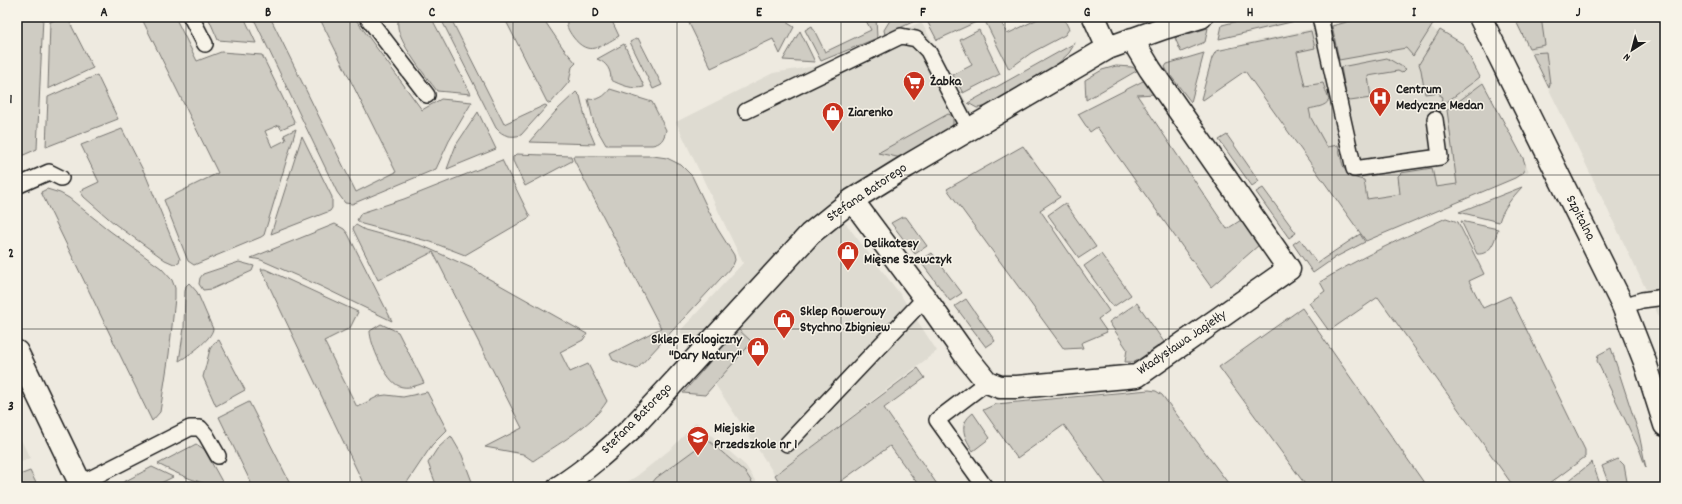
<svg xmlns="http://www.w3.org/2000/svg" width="1682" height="504" viewBox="0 0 1682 504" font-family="Dekko,sans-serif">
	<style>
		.built { fill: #dedbd1 }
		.green { fill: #cfccc3; stroke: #767470 }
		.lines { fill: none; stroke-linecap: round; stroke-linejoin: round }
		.lane-casing { stroke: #1c1c1c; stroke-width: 18 }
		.street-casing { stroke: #1c1c1c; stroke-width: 25 }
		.secondary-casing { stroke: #1c1c1c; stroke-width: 25 }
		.lane { stroke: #f7f3e8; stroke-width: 15 }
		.street { stroke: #f7f3e8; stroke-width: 22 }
		.secondary { stroke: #f7f3e8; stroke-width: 22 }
		.grid { fill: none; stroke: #1c1c1c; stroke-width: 1; stroke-opacity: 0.55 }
		.labels { text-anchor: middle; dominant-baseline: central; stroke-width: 3; stroke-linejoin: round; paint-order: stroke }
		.poi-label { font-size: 14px; font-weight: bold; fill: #1c1c1c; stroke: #f7f3e8; text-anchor: start }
		.street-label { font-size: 14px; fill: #1c1c1c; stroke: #f7f3e8 }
		.neatline { fill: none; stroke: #1c1c1c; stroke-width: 1.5 }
		.grid-label { font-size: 13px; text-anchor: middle; font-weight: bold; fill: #1c1c1c }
	</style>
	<rect width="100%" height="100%" fill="#eeeae0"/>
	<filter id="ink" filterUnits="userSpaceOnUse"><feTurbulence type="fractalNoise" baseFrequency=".025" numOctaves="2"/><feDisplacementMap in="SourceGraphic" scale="8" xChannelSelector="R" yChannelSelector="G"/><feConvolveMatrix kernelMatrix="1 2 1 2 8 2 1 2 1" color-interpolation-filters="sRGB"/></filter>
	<g filter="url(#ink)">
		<path class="built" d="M1365 17H1411L1461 45 1529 171 1380 234 1243 44Z
			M1513 17H1665V329L1577 146Z
			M921 22 984 133 840 216 900 294 937 351 775 475 680 331 743 263 676 122 773 73 828 64Z
			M696 422 746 466 759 487H619L637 476 672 448Z
			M17 432 30 458 17 464Z"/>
		<path class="green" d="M17 17H43L37 149 17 158Z
			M62 17H67L93 68 48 89 50 22Z
			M141 17H175L197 61 221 52 262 55 295 123 281 129 279 125 265 131 272 147 286 140 284 135 296 129 264 235 261 237 194 265 188 261 164 200 218 173Z
			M208 17H244L256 43 218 40Z
			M253 17H270L356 192 396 172 319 17H354L422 110 441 99 472 102 449 141 436 169 352 204 345 203 337 192Z
			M400 17H431L471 94 437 91C427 77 388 32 400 17Z
			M440 17H450L504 124 545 105 547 106 521 135C511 138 503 136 496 128Z
			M504 17H542L563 48 576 63 572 67 569 82 550 104 547 102Z
			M568 17H610L619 36C601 46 589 58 573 37 568 30 565 25 568 17Z
			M686 17H778L794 27 780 54 773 39 711 68Z
			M864 17H876L877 38 821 61 805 30 812 26 825 52 871 30Z
			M892 17H923L885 35 884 30Z
			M925 17H973L976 22 937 40Z
			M983 17H999L1007 34 1042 17H1063L1069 29 1065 35 1031 53 1009 69Z
			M1254 17H1308V18L1219 39 1222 25Z
			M1365 17H1435L1437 18 1413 56 1406 48 1339 60 1332 26Z
			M1514 17H1541L1545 45 1529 48Z
			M1208 28 1205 42 1181 52 1175 38Z
			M979 30 1000 74 963 93 953 75 972 65 960 40Z
			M1440 30 1463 44 1480 77 1444 104H1441L1442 96H1440V92L1425 94 1421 70 1419 64Z
			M800 31 815 62 783 60Z
			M1311 31 1315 48 1297 52 1305 86 1323 83 1329 100C1325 107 1316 107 1309 109L1311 118 1327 147 1338 145C1343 164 1341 176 1364 180L1367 199 1400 194 1398 176 1401 173 1432 168 1436 187 1457 184 1447 110 1483 83 1523 158 1525 164 1524 172 1515 178 1366 241 1245 71 1203 100 1201 99 1212 58 1216 51Z
			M638 38 662 85 653 89 630 42Z
			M1075 43 1069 53 1049 72 990 106 977 108 968 103Z
			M624 44 644 86V87C633 90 621 85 611 80 611 70 607 63 597 59Z
			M1546 52 1550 84 1549 88 1532 53Z
			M1204 53 1191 102 1167 71 1165 67 1167 64Z
			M1387 58 1406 69 1402 73 1398 71 1368 76 1371 98 1350 101 1347 100 1341 67Z
			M1116 66 1132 67 1138 70 1086 100 1085 80 1102 70Z
			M97 75 118 119 46 147 48 97Z
			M1145 80 1156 94 1137 95 1227 229 1241 220 1259 245 1211 287 1097 127 1090 132 1078 114Z
			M610 89 652 102 666 130C664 139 661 144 652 145H606L594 124 588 99C598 101 605 96 610 89Z
			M576 92 580 96 587 125 595 144 529 142 556 111Z
			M478 112 496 149 447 169 456 145Z
			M948 114 953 116V124L948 131 902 158 878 153Z
			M122 129 146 176 180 259 179 263 174 264 165 260 115 224 84 197 80 191 99 182 81 145Z
			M1227 135 1259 181 1252 186 1219 140Z
			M302 136 332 197V208L330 211 271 234Z
			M1023 146 1060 197 1040 210 1109 311 1098 319 1107 332 1081 343 1083 348 1064 349 947 189Z
			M516 154 571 156 572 161 525 186 513 161V157Z
			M573 156H653L667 158 681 165 692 176 717 228 734 255 735 260 733 265 637 369 613 360 610 354 661 328 574 160Z
			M502 160 530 217 465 255 431 242 362 224 357 220 361 213 404 199Z
			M1522 187C1512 198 1503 208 1499 222L1459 212Z
			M1263 188 1296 233 1289 238 1256 192Z
			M47 189 60 193 69 198 110 231 161 268 172 280 175 288V298L169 354 160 412 152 421 41 192Z
			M1065 203 1096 247 1079 258 1048 215Z
			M902 217H906L927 246 915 254 891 223Z
			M1446 218 1458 222 1484 274 1469 281 1483 308 1510 296 1585 450V457L1545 487H1514L1378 297 1329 331 1309 303 1325 291 1320 282C1360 257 1403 238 1446 218Z
			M1461 221 1498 229C1495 240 1491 255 1477 254Z
			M335 224 344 229 348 234 392 321 320 286 261 260 251 258Z
			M356 225 365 230 423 246 474 269 484 276 587 334 583 340 560 352 570 372 588 364 607 401C592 426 556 445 533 461L523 454 485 447 522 428 433 252 378 280 353 229 354 226Z
			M1360 234 1365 242 1336 257 1313 273 1293 244 1300 239 1317 263Z
			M932 253 962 293 950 301 920 261Z
			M1101 254 1131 295 1113 307 1084 266Z
			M239 262 254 266 252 271 212 289 203 290 199 284 200 278 203 274Z
			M261 269H265L358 312 350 328 324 341 357 407 379 396 386 395 403 397 427 392 447 430 432 445 404 487H365Z
			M189 283 197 292 213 329C211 340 188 356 179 361L184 328 185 291 186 286Z
			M966 299 995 341 986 347 955 306Z
			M1137 303 1164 342 1135 362H1125L1127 349 1109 322Z
			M1302 308 1427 487H1307L1219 367Z
			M381 324 398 332 424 383C416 386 407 389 399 386 386 381 370 344 370 331Z
			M738 329 752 342 705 395 683 393Z
			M219 340 245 390 216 406 203 377 210 349 214 343Z
			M1611 348 1639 434 1646 468 1640 451 1597 361 1598 355Z
			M918 368 925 378 884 408 939 487H920L890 446 833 487H782L775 475Z
			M1149 390 1156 391 1162 395 1231 487H1108L1064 425 1017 458 983 410 996 404Z
			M249 402 292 487H253L219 417Z
			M973 413 990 438 973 451C965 438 957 425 973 413Z
			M451 436 462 455 474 487H437L428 463 437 449Z
			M708 440 746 473 755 487H649L656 478Z
			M196 444 204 449 225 487C206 487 175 473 158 464Z
			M1618 459 1624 465 1628 487H1610L1602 466Z
			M1592 462 1601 487H1561Z
			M152 467 173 477 153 487H121L120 484Z
			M30 471 38 487H17V476Z"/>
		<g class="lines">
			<g class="lane-casing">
				<path id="lane" d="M191 17 205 44
					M367 17 427 95
					M1320 17 1354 169 1440 157 1435 119
					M746 111 901 36 916 39 928 51 969 130
					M17 186 49 172 61 178
					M1623 306 1642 300 1665 297
					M787 444 925 298
					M80 484 190 428H200L206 435 218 456
					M985 487 937 420 987 382"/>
			</g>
			<g class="street-casing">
				<path id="street" d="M1094 17 1108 48
					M852 200 925 298 966 356 987 382 1000 387H1017L1137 376 1289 269 1150 69 1132 39
					M17 352 82 487
					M559 487C586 470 608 450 631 429L810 234 852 200 907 166 1108 48 1164 28 1201 17"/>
			</g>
			<g class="secondary-casing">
				<path id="secondary" d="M1480 17 1623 306 1645 362 1665 425"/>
			</g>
			<use href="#lane" class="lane"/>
			<use href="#street" class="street"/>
			<use href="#secondary" class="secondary"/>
		</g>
	</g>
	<path class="grid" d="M186 17V487M350 17V487M513 17V487M677 17V487M841 17V487M1005 17V487M1169 17V487M1332 17V487M1496 17V487M17 175H1665M17 329H1665"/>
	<defs>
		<g id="supermarket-pin" transform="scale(1.15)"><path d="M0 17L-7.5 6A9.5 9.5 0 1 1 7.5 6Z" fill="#c8321e" stroke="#f7f3e8"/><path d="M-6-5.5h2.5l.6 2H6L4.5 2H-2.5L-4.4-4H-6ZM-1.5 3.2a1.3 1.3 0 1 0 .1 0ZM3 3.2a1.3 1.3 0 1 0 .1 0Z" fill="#fff"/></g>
		<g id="hospital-pin" transform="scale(1.15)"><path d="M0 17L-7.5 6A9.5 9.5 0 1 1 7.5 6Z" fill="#c8321e" stroke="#f7f3e8"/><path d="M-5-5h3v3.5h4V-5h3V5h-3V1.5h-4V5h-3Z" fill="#fff"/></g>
		<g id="shop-pin" transform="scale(1.15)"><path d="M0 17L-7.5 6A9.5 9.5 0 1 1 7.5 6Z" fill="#c8321e" stroke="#f7f3e8"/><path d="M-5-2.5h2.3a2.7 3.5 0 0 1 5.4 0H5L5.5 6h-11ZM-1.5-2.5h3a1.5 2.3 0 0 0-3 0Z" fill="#fff"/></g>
		<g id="school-pin" transform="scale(1.15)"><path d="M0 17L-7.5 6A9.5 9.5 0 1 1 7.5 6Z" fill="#c8321e" stroke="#f7f3e8"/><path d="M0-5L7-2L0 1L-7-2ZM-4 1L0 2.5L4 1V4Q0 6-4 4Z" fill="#fff"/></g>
	</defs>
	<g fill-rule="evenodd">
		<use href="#supermarket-pin" x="914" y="82"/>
		<use href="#hospital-pin" x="1380" y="98"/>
		<use href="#shop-pin" x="833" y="113"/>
		<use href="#shop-pin" x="848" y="252"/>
		<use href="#shop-pin" x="784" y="320"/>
		<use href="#shop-pin" x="758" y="348"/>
		<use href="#school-pin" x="698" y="437"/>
	</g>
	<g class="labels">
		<g class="poi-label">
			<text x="930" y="82">Żabka</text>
			<text x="1396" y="90">Centrum<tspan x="1396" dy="16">Medyczne Medan</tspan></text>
			<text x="848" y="113">Ziarenko</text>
			<text x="864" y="244">Delikatesy<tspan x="864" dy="16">Mięsne Szewczyk</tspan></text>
			<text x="800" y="312">Sklep Rowerowy<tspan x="800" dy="16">Stychno Zbigniew</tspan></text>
			<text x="742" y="340" text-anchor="end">Sklep Ekologiczny<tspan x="742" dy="16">"Dary Natury"</tspan></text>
			<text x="714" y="429">Miejskie<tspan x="714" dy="16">Przedszkole nr 1</tspan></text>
		</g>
		<g class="street-label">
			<text transform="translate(867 193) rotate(-34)">Stefana Batorego</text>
			<text transform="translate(1580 218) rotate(63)">Szpitalna</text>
			<text transform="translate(1182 343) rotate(-34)">Władysława Jagiełły</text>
			<text transform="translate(637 419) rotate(-45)">Stefana Batorego</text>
		</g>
	</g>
	<rect width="1682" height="504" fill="none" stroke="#f7f3e8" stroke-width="44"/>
	<g transform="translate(1632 50) rotate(216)" stroke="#f7f3e8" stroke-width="3" paint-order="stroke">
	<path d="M0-3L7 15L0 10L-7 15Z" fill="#1c1c1c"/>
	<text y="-6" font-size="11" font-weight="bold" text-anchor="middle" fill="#1c1c1c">N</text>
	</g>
	<rect x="22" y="22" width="1638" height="460" class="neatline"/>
	<g class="grid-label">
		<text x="104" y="16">A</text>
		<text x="268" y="16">B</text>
		<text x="432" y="16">C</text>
		<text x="595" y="16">D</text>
		<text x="759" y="16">E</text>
		<text x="923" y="16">F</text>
		<text x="1087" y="16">G</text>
		<text x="1250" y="16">H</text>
		<text x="1414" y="16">I</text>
		<text x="1578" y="16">J</text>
		<text x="11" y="103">1</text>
		<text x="11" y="257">2</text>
		<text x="11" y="410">3</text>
	</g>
</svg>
